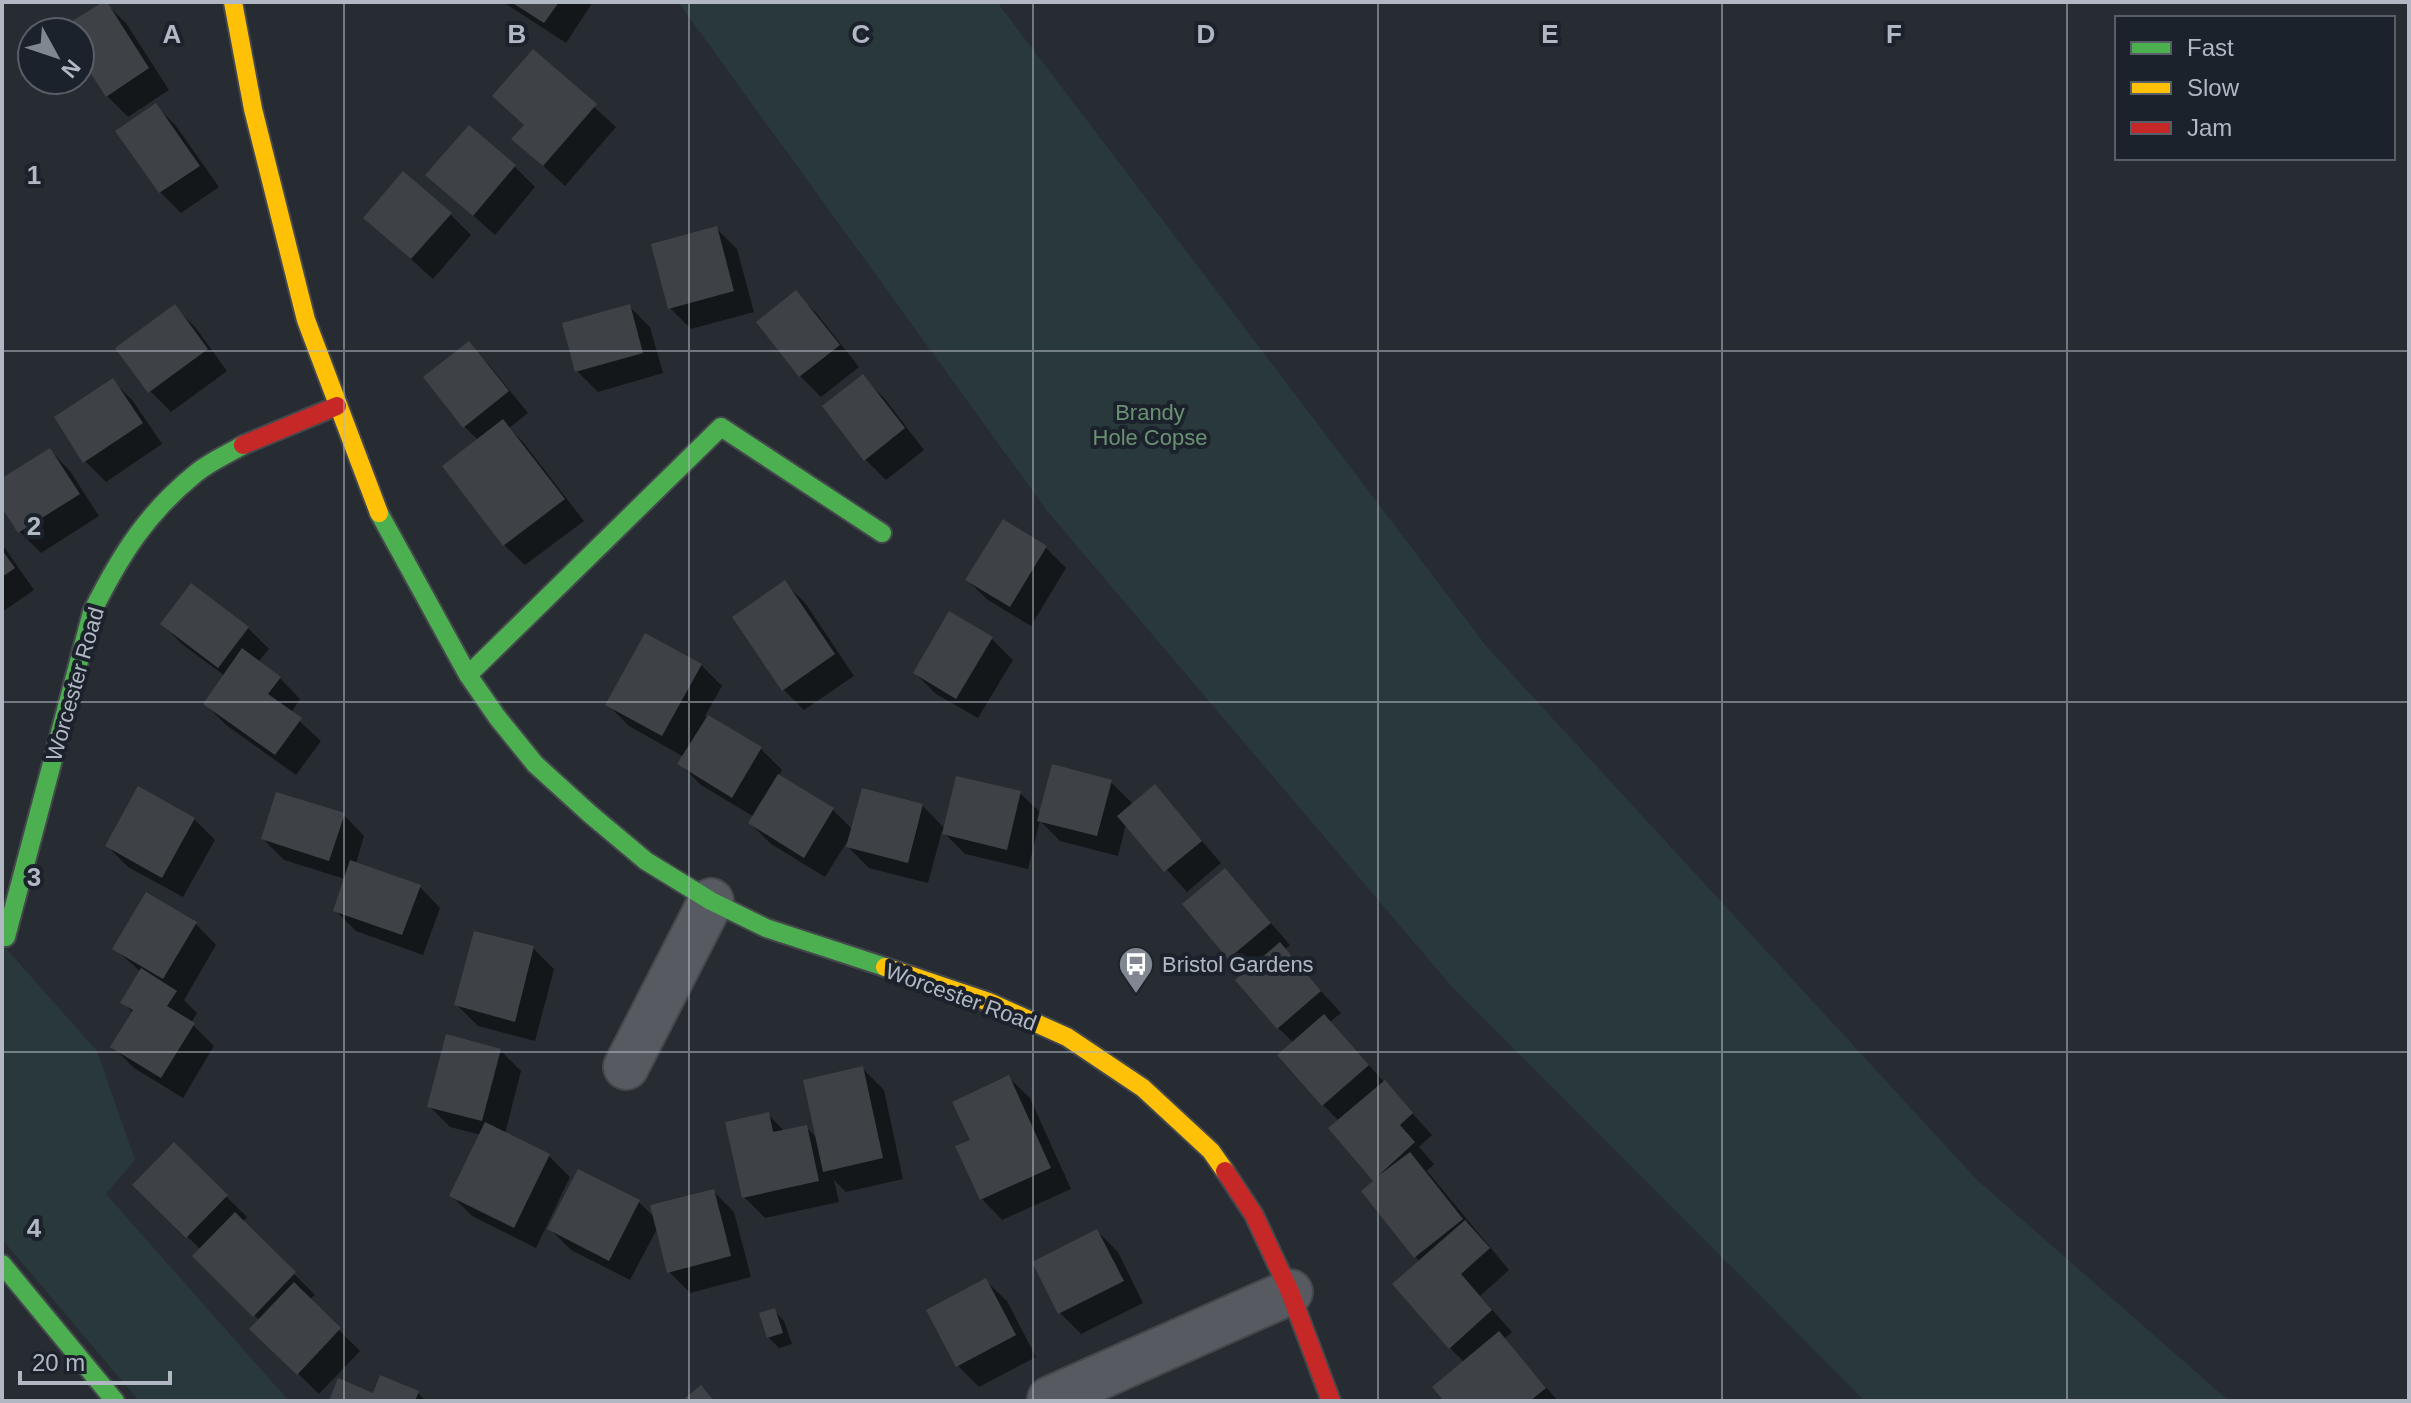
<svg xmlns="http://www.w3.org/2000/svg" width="2411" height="1403" viewBox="0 0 2411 1403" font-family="Helvetica,sans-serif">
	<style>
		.green { fill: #29383a }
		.shadow { fill: #0007 }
		.building { fill: #3e4247 }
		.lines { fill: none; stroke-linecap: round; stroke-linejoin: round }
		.street-casing { stroke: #44484d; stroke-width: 48 }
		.fast-casing { stroke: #44484d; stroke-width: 22 }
		.slow-casing { stroke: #44484d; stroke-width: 22 }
		.jam-casing { stroke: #44484d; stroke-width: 22 }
		.street { stroke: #575a60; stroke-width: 44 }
		.fast { stroke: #4caf50; stroke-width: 18 }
		.slow { stroke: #ffc107; stroke-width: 18 }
		.jam { stroke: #c62828; stroke-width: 18 }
		.grid { fill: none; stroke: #b1b8c3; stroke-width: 2; stroke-opacity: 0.55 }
		.labels { text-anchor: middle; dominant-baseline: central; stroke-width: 8; stroke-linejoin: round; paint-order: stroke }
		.park-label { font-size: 22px; fill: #6b9175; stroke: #1c222b }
		.street-label { font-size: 22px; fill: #b1b8c3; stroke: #1c222b }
		.poi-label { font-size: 22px; fill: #b1b8c3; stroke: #1c222b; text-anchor: start }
		.grid-label { font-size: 26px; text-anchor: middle; font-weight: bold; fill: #b1b8c3; stroke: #1c222b; stroke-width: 8; stroke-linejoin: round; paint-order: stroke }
	</style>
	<rect width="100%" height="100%" fill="#272c32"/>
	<path class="green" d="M678 2H997L1487 647 1977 1180 2229 1401H1865L1453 988 1048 512Z
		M2 944 97 1051 135 1160 106 1194 289 1401H139L2 1239Z"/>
	<path class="shadow" d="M503 2H593L566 43Z
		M105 3 126 23 169 90 128 117 107 96 80 54V32H66Z
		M533 51 616 127 565 186 514 139 526 126Z
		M155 105 176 126 219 187 181 213 160 192Z
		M514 166 535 187 495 235 428 175Z
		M450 214 471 235 433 279 365 218Z
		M716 228 737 249 754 312 691 329 670 308Z
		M796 293 817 314 859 367 821 397 800 376Z
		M629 306 650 327 663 373 598 392 577 371Z
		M175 307 195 327 227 371 171 412 150 391Z
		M469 344 489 365 528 413 509 428 523 442 584 521 525 565 504 545 478 440 464 426Z
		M863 377 884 398 924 450 886 480 865 459Z
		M112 380 133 401 162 444 106 482 85 461Z
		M50 450 70 471 99 516 41 553 20 532 2 504V481Z
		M2 544 34 590 2 612Z
		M1045 547 1066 568 1031 626 988 600 967 580Z
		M785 583 806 604 854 676 804 710 783 689Z
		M162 624 248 628 269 649 258 662 280 678 300 699 291 713 321 741 296 775 226 725 205 704 225 676 183 645Z
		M992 639 1013 660 978 718 936 694 915 673Z
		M701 665 722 686 705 716 761 749 782 770 778 777 833 810 853 830 922 805 945 829 1020 793 1041 813 1111 782 1134 805 1155 787 1221 863 1187 892 1126 824 1118 856 1060 841 1040 821 1028 869 965 854 942 831 928 883 869 868 848 847 850 837 825 877 771 844 750 823 754 817 701 785 680 764 684 757 629 726 608 705Z
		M344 815 364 836 356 864 420 887 440 908 423 955 356 931 335 910 345 879 284 860 263 839Z
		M194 819 215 840 183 897 128 867 107 846Z
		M1225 870 1290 945 1284 950 1341 1013 1330 1022 1432 1135 1419 1147 1434 1164 1427 1171 1509 1270 1480 1296 1512 1332 1504 1339 1558 1401H1446L1465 1363 1450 1348 1420 1262 1363 1191 1376 1181 1339 1121 1323 1105 1294 1043 1278 1028 1246 974 1229 958Z
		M196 924 216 945 184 1000 197 1013 191 1023 214 1046 183 1098 134 1068 113 1047 133 1013 123 1002 141 972 115 949Z
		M533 948 554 969 535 1041 478 1026 457 1005Z
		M500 1050 521 1071 505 1134 549 1156 570 1177 536 1248 472 1216 451 1195 481 1135 450 1127 429 1106Z
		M863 1069 884 1090 903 1179 846 1192 834 1180 839 1202 765 1218 744 1197 768 1114 785 1132 806 1127 818 1139Z
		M1009 1078 1030 1098 1071 1189 1002 1220 982 1199 972 1141Z
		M174 1145 247 1217 242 1222 315 1295 309 1300 360 1351 319 1394 252 1329 260 1321 195 1256 201 1250 135 1185Z
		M713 1191 734 1212 751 1277 690 1293 669 1272 658 1227 630 1280 571 1250 550 1229 639 1202 655 1218Z
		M1097 1231 1118 1252 1143 1303 1081 1334 1060 1313Z
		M986 1281 1007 1301 1036 1357 979 1387 958 1366Z
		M774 1310 784 1321 792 1344 779 1348 768 1337Z
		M418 1393 426 1401H331L374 1396Z"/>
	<path class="building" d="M103 2H107L149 68 106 97 80 57V32H64L61 28Z
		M511 2H559L544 23Z
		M533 49 597 104 543 166 511 139 524 125 492 96Z
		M156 103 200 166 159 193 115 131Z
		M469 125 516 165 473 216 425 175Z
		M403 171 452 213 411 259 363 218Z
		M717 226 734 291 668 309 651 244Z
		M796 290 840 345 799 377 756 322Z
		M175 304 208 349 148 393 115 348Z
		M630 304 643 353 575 372 562 323Z
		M469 341 509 391 463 428 423 377Z
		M863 374 905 428 864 461 822 406Z
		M113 378 143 423 83 463 54 417Z
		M503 419 565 499 503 546 442 466Z
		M50 448 80 494 18 533 2 508V478Z
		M1003 519 1047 546 1010 607 965 580Z
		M2 550 15 568 2 577Z
		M785 580 835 654 782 691 732 617Z
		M191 583 249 627 218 668 160 624Z
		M949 611 993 637 956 699 913 673Z
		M645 633 702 664 662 736 605 705Z
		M242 648 281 677 268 694 302 718 275 755 203 704Z
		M708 715 762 747 732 798 677 764Z
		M1052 764 1112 780 1097 836 1037 821Z
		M778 774 834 808 804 858 748 823Z
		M956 776 1021 791 1007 850 942 834Z
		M1155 784 1202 841 1164 872 1117 816Z
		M138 786 195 818 162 878 105 846Z
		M862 788 923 804 908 863 846 847Z
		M276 792 345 813 329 861 261 839Z
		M350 860 421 885 402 935 333 911Z
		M1225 868 1271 923 1228 959 1182 904Z
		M146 892 197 922 163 979 112 949Z
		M474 931 534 946 515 1022 454 1005Z
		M1280 942 1321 991 1277 1029 1235 980Z
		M141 968 177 991 167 1006 195 1023 161 1078 110 1047 133 1010 120 1003Z
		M1324 1014 1369 1065 1322 1106 1277 1055Z
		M446 1034 501 1049 482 1121 427 1107Z
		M863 1066 883 1158 823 1172 803 1080Z
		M1009 1075 1051 1168 980 1200 955 1146 970 1140 952 1102Z
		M1385 1080 1413 1113 1400 1125 1415 1142 1378 1176 1410 1152 1463 1219 1414 1258 1361 1191 1373 1181 1328 1128Z
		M769 1112 773 1132 807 1125 819 1181 742 1198 725 1122Z
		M485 1122 550 1154 514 1228 449 1196Z
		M174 1142 228 1195 186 1238 132 1185Z
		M578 1169 640 1200 609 1261 547 1229Z
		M714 1189 731 1256 667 1273 650 1205Z
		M235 1212 296 1272 253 1317 192 1256Z
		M1465 1220 1490 1248 1461 1274 1492 1310 1449 1349 1392 1284Z
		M1097 1229 1124 1281 1058 1314 1032 1262Z
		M986 1278 1016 1335 956 1367 926 1310Z
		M294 1282 341 1328 297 1375 249 1329Z
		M775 1308 783 1333 767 1338 759 1313Z
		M1499 1331 1546 1388 1530 1401H1444L1432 1387Z
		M380 1375 419 1391 415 1401H329L338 1378 373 1393Z
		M701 1385 714 1401H688L685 1398Z"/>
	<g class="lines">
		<g class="street-casing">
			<path id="street" d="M626 1067 711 901
				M1050 1399 1290 1292"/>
		</g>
		<g class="fast-casing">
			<path id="fast" d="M379 513 468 675 497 717 535 764 590 814 646 861 711 901 766 928 885 967
				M468 675 721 427 882 533
				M6 937 92 612C120 556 146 514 195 474 209 462 228 454 243 445
				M2 1264 115 1401"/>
		</g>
		<g class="slow-casing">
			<path id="slow" d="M233 2 253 109 306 320 379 513
				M885 967 989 1002 1067 1037 1143 1088 1211 1151 1225 1171"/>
		</g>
		<g class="jam-casing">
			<path id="jam" d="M243 445 337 406
				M1225 1171 1254 1215 1290 1292 1331 1401"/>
		</g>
		<use href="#street" class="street"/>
		<use href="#fast" class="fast"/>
		<use href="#slow" class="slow"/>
		<use href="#jam" class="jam"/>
	</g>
	<path class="grid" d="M344 2V1401M689 2V1401M1033 2V1401M1378 2V1401M1722 2V1401M2067 2V1401M2 351H2409M2 702H2409M2 1052H2409"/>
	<defs>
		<g id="bus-pin" transform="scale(1.8)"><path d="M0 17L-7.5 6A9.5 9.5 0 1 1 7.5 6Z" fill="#818790" stroke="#1c222b"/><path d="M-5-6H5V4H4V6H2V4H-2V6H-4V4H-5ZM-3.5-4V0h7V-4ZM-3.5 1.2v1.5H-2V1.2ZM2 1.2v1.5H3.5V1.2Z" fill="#fff"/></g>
	</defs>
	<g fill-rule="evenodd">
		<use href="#bus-pin" x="1136" y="964"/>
	</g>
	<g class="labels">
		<g class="park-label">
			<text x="1150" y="412">Brandy<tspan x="1150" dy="25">Hole Copse</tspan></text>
		</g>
		<g class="street-label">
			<text transform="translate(75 684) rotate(-74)">Worcester Road</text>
			<text transform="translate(961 997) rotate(20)">Worcester Road</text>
		</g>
		<g class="poi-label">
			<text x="1162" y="964">Bristol Gardens</text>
		</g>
	</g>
	<g class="grid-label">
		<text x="172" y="43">A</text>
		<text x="517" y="43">B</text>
		<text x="861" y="43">C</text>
		<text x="1206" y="43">D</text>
		<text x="1550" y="43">E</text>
		<text x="1894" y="43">F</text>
		<text x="34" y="184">1</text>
		<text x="34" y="535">2</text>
		<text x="34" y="886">3</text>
		<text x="34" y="1237">4</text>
	</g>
	<rect width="2411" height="1403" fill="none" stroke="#b1b8c3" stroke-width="8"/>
	<rect x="2115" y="16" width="280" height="144" fill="#1c222b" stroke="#585e68" stroke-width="2"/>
	<rect x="2131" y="42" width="40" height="12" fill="#4caf50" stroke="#585e68" stroke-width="2"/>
	<text x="2187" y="56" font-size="24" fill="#b1b8c3">Fast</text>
	<rect x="2131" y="82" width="40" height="12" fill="#ffc107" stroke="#585e68" stroke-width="2"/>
	<text x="2187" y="96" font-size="24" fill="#b1b8c3">Slow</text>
	<rect x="2131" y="122" width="40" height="12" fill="#c62828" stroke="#585e68" stroke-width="2"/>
	<text x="2187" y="136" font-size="24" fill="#b1b8c3">Jam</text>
	<g transform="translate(56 56) rotate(130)"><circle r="38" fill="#1c222b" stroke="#585e68" stroke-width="2"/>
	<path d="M0-6L14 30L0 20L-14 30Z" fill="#818790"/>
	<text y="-12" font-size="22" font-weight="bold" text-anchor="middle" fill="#b1b8c3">N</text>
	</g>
	<path d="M20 1371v12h150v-12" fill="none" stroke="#b1b8c3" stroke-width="4"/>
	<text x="32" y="1371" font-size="24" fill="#b1b8c3" stroke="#1c222b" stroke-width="6" paint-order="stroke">20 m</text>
</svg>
